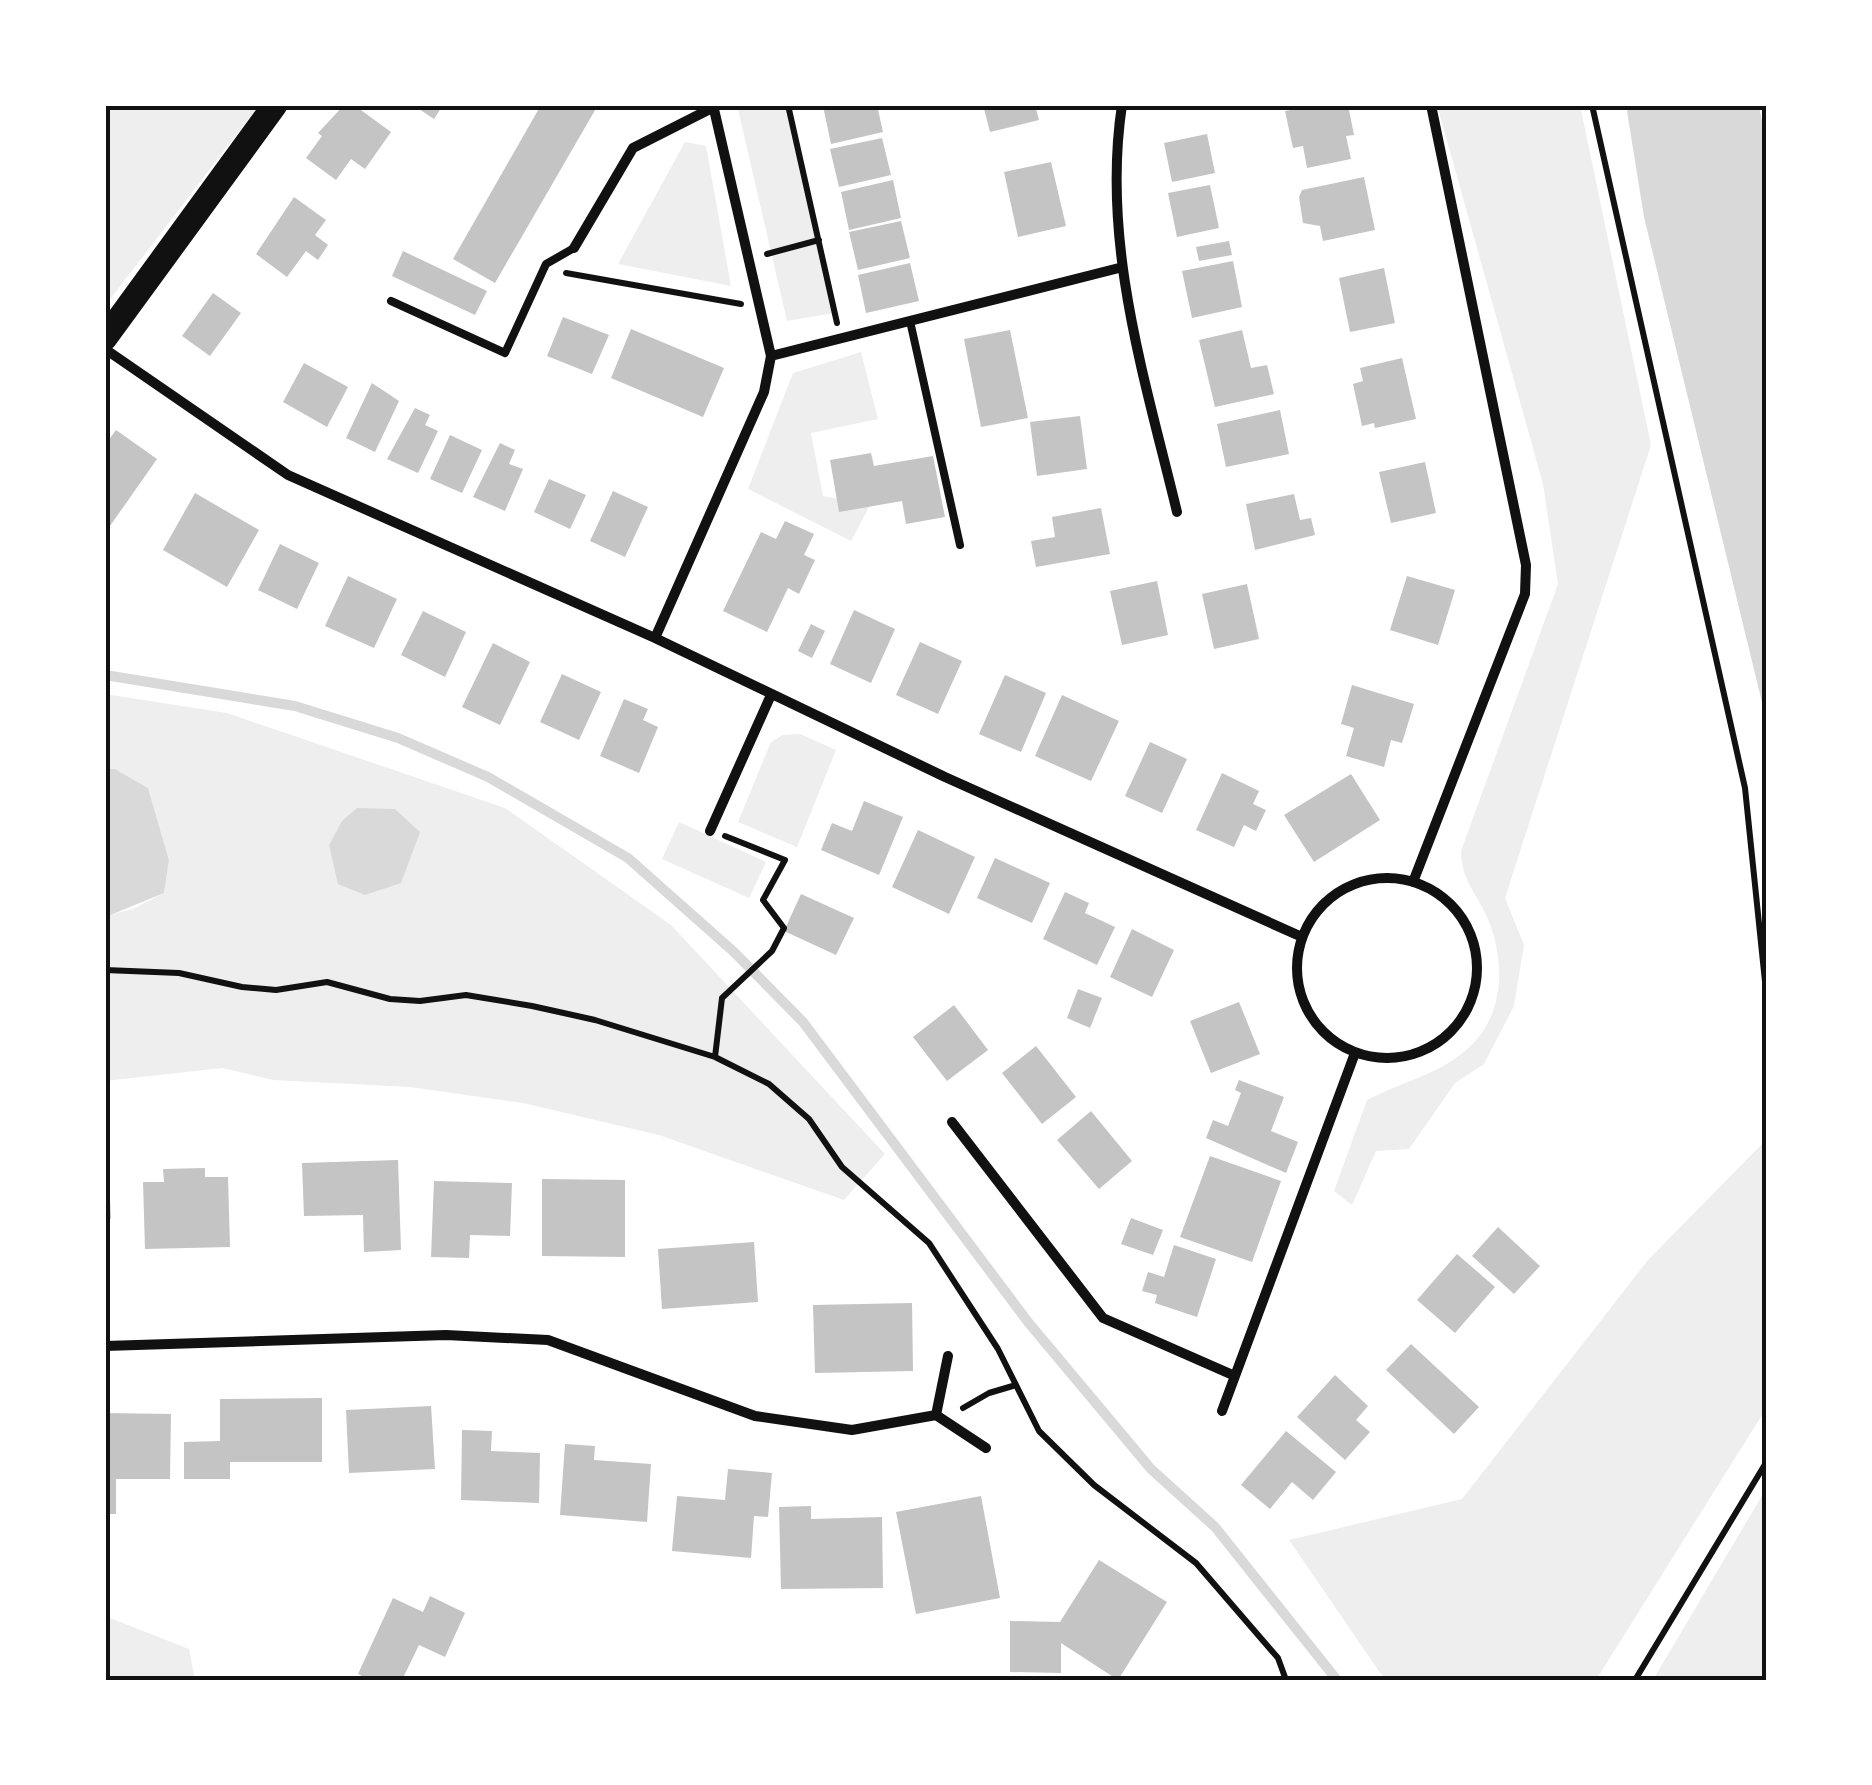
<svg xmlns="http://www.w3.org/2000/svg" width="1872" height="1785" viewBox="0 0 1872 1785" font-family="Lato,sans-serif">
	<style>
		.green { fill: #eee }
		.water { fill: #d9d9d9 }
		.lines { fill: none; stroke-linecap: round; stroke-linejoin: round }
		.stream { stroke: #d9d9d9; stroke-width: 10 }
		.building { fill: #c4c4c4 }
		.path { stroke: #111; stroke-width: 6 }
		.service { stroke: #111; stroke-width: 8 }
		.minor { stroke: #111; stroke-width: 10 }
		.primary { stroke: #111; stroke-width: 25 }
		.neatline { fill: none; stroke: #111; stroke-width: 4 }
	</style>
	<rect width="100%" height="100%" fill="#fff"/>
	<path class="green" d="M105 105H259L105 306Z
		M737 105H787L834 313 787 321Z
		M1437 105H1580L1651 445 1505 898 1524 945 1514 1006 1484 1064 1455 1083 1409 1149 1376 1151 1352 1205 1334 1191 1367 1100C1399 1083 1437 1075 1465 1051 1504 1019 1506 965 1489 922 1479 895 1461 882 1461 851L1558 584 1543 484Z
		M685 142 706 146 731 286 618 264Z
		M861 352 878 419 811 433 823 496 870 505 851 541 748 489 793 373Z
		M105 694 227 713 505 808 671 925 885 1154 844 1200 659 1135 523 1103 410 1087 273 1080 223 1068 105 1081V916L133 909 164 893 169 860 148 788 115 769H105Z
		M800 734 836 750 797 847 738 822 771 742 783 735Z
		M679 822 766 862 749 898 662 859Z
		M1766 1140 1767 1407 1596 1680H1385L1289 1540 1462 1499 1648 1260Z
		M1767 1487V1680H1653Z
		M105 1616 189 1649 195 1680H105Z"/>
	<path class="water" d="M1626 105H1759L1767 149V723L1644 217Z
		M105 769H115L148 788 169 860 164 893 108 916Z
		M357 808 395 809 420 832 401 883 365 895 338 884 329 845 342 821Z"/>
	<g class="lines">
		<path class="stream" d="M105 675 295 706 398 738 488 777 628 858 734 952 803 1022 1028 1322 1151 1469 1215 1527 1337 1680"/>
	</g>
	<path class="building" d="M344 105H354L391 132 365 169 351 159 336 180 306 158 322 136 318 133Z
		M413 105H443L434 119Z
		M541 105H598L495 283 453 259Z
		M827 105H877L883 132 831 144 823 106Z
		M983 105H1035L1039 120 990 132Z
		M1295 105H1348L1354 135 1346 136 1351 159 1307 168 1303 146 1293 148 1285 111 1296 109Z
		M1207 134 1215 173 1172 182 1164 143Z
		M882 138 891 175 839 187 830 149Z
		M1051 162 1066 226 1018 237 1004 172Z
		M1364 177 1375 230 1323 241 1320 226 1303 223 1299 197 1302 190Z
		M893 180 901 218 849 230 841 192Z
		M1210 185 1219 228 1177 237 1168 193Z
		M294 197 326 220 315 235 328 245 318 260 306 251 287 277 256 254Z
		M901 221 910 258 858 270 849 232Z
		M1229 241 1232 255 1199 261 1196 247Z
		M403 251 487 291 475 315 392 276Z
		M1233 261 1242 307 1192 318 1182 271Z
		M910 263 919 301 866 313 858 275Z
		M1384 268 1395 323 1350 332 1339 278Z
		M213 293 241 313 210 356 182 336Z
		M563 317 609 335 592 374 547 356Z
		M631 329 724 368 703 417 611 378Z
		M1010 330 1028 418 981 427 964 339Z
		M1242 330 1251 368 1267 365 1274 394 1215 407 1199 340Z
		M1402 358 1416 419 1375 428 1374 423 1362 426 1353 384 1363 381 1360 368Z
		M304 363 348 387 327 427 283 402Z
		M372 383 399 401 375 452 346 438Z
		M415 408 430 415 425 425 438 431 418 473 387 459Z
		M1280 410 1289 454 1226 467 1217 424Z
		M1080 416 1087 469 1037 476 1030 422Z
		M116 430 157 459 110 526 105 522V445Z
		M450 435 482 450 462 493 430 479Z
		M500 443 515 450 509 464 523 469 505 511 473 497Z
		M871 453 874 466 933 456 945 517 906 524 902 501 839 512 830 460Z
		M1425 462 1436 513 1391 523 1379 472Z
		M549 479 586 495 570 529 534 512Z
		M613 491 648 507 625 557 590 541Z
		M195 493 259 530 227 587 163 550Z
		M1294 494 1300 520 1311 518 1315 535 1255 550 1246 504Z
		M1101 508 1110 554 1036 567 1031 541 1055 537 1052 517Z
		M785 521 814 534 804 555 815 560 799 594 788 588 767 632 723 611 761 532 776 539Z
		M280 544 319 563 297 609 258 590Z
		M348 576 397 599 374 648 325 626Z
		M1407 576 1455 590 1438 645 1390 630Z
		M1157 581 1168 635 1122 645 1110 591Z
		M1247 584 1259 639 1214 649 1202 594Z
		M854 610 895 629 871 683 830 664Z
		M423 611 466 632 445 677 401 655Z
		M811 624 825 631 812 658 798 651Z
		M920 642 962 661 938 714 896 695Z
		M493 643 530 662 500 725 462 707Z
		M562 674 601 692 579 740 540 722Z
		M1005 675 1046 693 1021 752 979 734Z
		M1352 685 1414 704 1402 743 1391 740 1384 767 1346 756 1354 728 1341 724Z
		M1062 695 1119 721 1091 781 1035 756Z
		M624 699 648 709 643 720 658 727 639 773 600 756Z
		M1150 742 1187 759 1162 813 1125 796Z
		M1222 773 1259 791 1253 804 1266 810 1256 831 1244 825 1234 847 1196 830Z
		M1351 774 1380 820 1314 862 1284 815Z
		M864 801 903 817 879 875 821 850 832 823 852 831Z
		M918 830 975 857 949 914 892 887Z
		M995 858 1050 883 1032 923 977 898Z
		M1065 892 1089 903 1085 913 1115 927 1097 965 1043 939Z
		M801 894 854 918 836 955 784 931Z
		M1132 929 1174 950 1152 997 1110 977Z
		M1078 989 1102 998 1090 1028 1067 1018Z
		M1239 1002 1260 1054 1211 1073 1190 1021Z
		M954 1005 988 1050 947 1081 913 1037Z
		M1036 1046 1076 1097 1042 1124 1002 1073Z
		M1239 1080 1284 1097 1271 1131 1298 1142 1286 1173 1206 1138 1213 1120 1228 1126 1241 1093 1235 1090Z
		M1091 1111 1132 1161 1099 1189 1057 1140Z
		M1210 1156 1281 1181 1252 1262 1180 1237Z
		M398 1160 401 1250 364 1252 363 1215 304 1216 302 1163Z
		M205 1168V1177H228L230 1247 145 1249 143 1182H164L163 1169Z
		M105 1177H109L111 1219H105Z
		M542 1179 625 1180V1257L542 1256Z
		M434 1181 512 1183 510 1236 470 1235 469 1258 431 1257Z
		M1131 1218 1163 1230 1153 1255 1121 1244Z
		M1498 1227 1540 1266 1514 1294 1472 1256Z
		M754 1242 758 1302 662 1309 658 1249Z
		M1174 1245 1216 1259 1197 1317 1155 1303 1157 1295 1142 1291 1148 1272 1164 1277Z
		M1457 1254 1495 1287 1455 1333 1417 1300Z
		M912 1303 913 1371 815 1373 813 1305Z
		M1411 1344 1479 1407 1454 1434 1386 1370Z
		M1335 1375 1368 1406 1356 1420 1370 1432 1345 1460 1297 1417Z
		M322 1398V1462H230V1479H184V1442L220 1441V1399Z
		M431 1406 435 1469 349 1473 346 1410Z
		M105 1413 171 1414 170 1479H116V1514H105Z
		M462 1430 492 1431 491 1451 540 1453 539 1503 461 1500Z
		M1286 1431 1336 1472 1313 1500 1292 1482 1270 1509 1241 1485Z
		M565 1444 595 1446 594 1460 651 1464 647 1522 560 1515Z
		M728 1469 772 1473 768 1517 754 1516 751 1558 672 1551 677 1496 725 1500Z
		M981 1496 1000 1598 916 1614 896 1512Z
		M811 1506V1519L882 1517 883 1588 781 1589 779 1507Z
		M1099 1560 1167 1602 1118 1680 1061 1643V1673L1010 1672V1621L1060 1622Z
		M430 1596 465 1613 445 1657 419 1645 402 1680H370L358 1674 393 1598 423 1612Z"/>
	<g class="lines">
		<path class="path" d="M788 105 837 323
			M1592 105 1745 788 1767 1001
			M767 254 819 240
			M566 273 741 304
			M105 970 179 973 242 987 276 990 327 982 390 999 420 1001 466 995 532 1006 595 1020 715 1057 769 1084 809 1119 842 1167 929 1243 998 1349 1039 1431 1094 1485 1196 1563 1278 1658 1286 1680
			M715 1057 722 998 772 951 784 928 763 900 785 860 725 836
			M963 1408 989 1393 1016 1385
			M1635 1680 1767 1461"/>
		<path class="service" d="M391 301 505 353 546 264 574 248
			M910 321 960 545"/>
		<path class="minor" d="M1122 105C1101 243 1145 379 1177 512
			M574 248 633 148 712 108
			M105 349 288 475 655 638 945 777 1302 937
			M771 356 1119 268
			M655 638 764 392 771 356 713 105
			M710 831 771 695
			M1297 968a90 90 0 1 1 180 0a90 90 0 1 1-180 0Z
			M1413 882 1525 594 1526 565 1431 105
			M952 1122 1103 1318 1235 1376
			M105 1346 446 1335 548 1340 755 1416 852 1430 936 1415 986 1448
			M1222 1411 1355 1053
			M936 1415 948 1356"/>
		<path class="primary" d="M105 338 275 105"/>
	</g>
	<rect width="1872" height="1785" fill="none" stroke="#ffffff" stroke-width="215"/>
	<rect x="108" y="108" width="1656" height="1570" class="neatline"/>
</svg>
